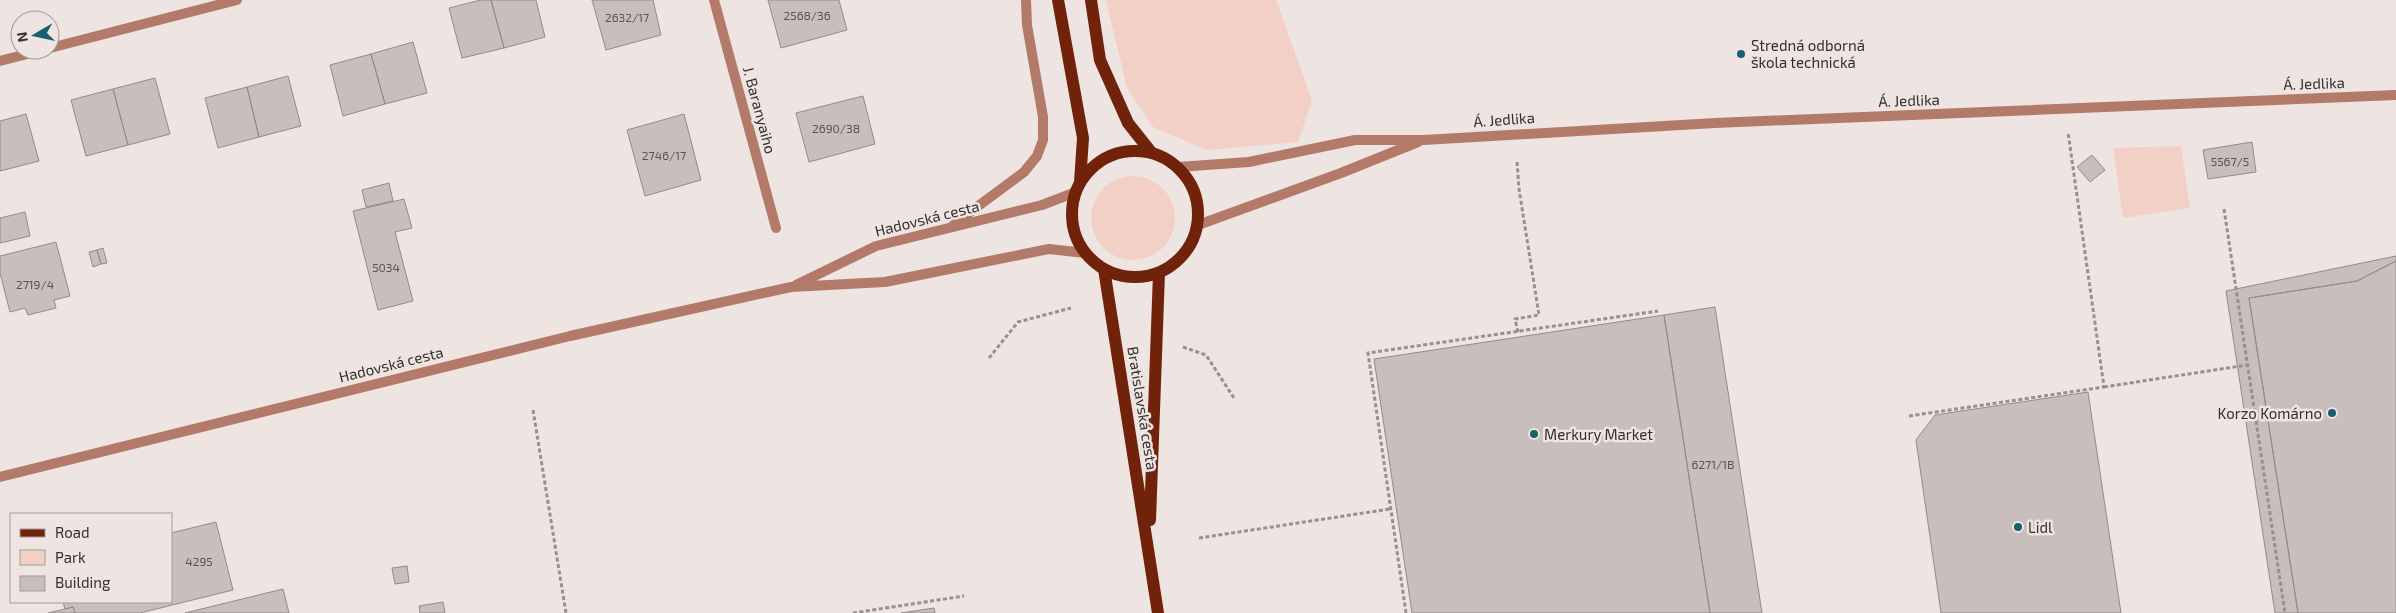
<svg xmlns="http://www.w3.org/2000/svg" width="2396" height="613" viewBox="0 0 2396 613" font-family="'Exo 2',sans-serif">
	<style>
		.green { fill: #f3d0c6 }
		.building { fill: #c8bebb; stroke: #948b88 }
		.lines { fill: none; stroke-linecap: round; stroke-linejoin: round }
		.path { stroke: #98908e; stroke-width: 3; stroke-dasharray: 4 2.5; stroke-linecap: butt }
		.minor { stroke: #b37a69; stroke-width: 10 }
		.primary { stroke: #71220a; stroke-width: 12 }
		.poi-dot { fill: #17606f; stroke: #eee4e1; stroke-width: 2 }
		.labels { text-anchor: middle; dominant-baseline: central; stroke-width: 5; stroke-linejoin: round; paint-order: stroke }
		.number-label { font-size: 12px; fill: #585351 }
		.poi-label { font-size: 15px; fill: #332f2e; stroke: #eee4e1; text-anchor: start }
		.street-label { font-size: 15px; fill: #332f2e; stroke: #eee4e1 }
	</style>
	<rect width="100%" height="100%" fill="#eee4e1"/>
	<path class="green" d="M1106 0H1276L1312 100 1298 142 1207 150 1153 127 1127 88Z
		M2181 146 2190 208 2123 218 2113 148Z
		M1091 218a42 42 0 1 1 84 0a42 42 0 1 1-84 0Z"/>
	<path class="building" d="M481 0H491L504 48 462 58 449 8Z
		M491 0H536L545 37 504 48Z
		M592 0H653L661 35 606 50Z
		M768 0H839L847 30 781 48Z
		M413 42 427 93 385 104 371 54Z
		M371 54 385 104 343 116 330 65Z
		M288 76 301 126 259 137 247 87Z
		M155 78 170 134 128 145 113 89Z
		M247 87 259 137 218 148 205 98Z
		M113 89 128 145 86 156 71 100Z
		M863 96 875 144 809 162 796 113Z
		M26 114 39 161 0 171V121Z
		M684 114 701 180 645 196 627 130Z
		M2252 142 2256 172 2208 179 2203 150Z
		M2092 155 2105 170 2090 182 2077 167Z
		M389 183 393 201 366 207 362 190Z
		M404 199 412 228 395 232 413 301 378 310 353 211Z
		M25 212 30 236 0 243V218Z
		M56 242 70 296 54 300 56 308 28 315 25 308 10 312 0 273V256Z
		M103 248 107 263 101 264 97 250Z
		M97 250 101 264 93 267 89 252Z
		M2396 256V261L2357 281 2249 298 2298 613H2275L2226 291Z
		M2396 261V613H2298L2249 298 2357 281Z
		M1715 307 1762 613H1710L1664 315Z
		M1664 315 1710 613H1412L1374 359Z
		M2088 392 2121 613H1941L1916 440 1935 415Z
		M216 522 233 590 140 613H75L73 607 65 609 63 602H171V533Z
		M407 566 409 582 395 584 392 568Z
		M283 589 289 613H185Z
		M443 602 445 613H420L419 606Z
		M73 607 75 613H48L65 609Z
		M934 608 935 613H901Z"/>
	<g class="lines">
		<path class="path" d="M1517 162 1519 189 1539 315 1515 319 1518 332
			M2224 209 2285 613
			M1183 347 1206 355 1234 398
			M989 358 1018 322 1071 308
			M2104 387 2247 365
			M533 410 566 613
			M1909 416 2104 387 2068 132
			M1199 538 1390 509
			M853 613 964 596
			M1406 613 1368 353 1658 311"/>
		<path class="minor" d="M714 0 776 228
			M50 48 237 0
			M0 61 43 50
			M1178 167 1249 162 1355 140H1424L1715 123 2396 95
			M954 224 1024 172 1037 156 1043 140V117L1027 25 1026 0
			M1198 225 1341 173 1418 142
			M796 285 876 246 1042 205 1076 192
			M0 477 570 336 791 287 885 282 1049 249 1085 253"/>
		<path class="primary" d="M1058 0 1083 138 1080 182
			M1091 0 1100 60 1128 123 1151 152
			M1072 214a63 63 0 1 1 126 0a63 63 0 1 1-126 0Z
			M1104 269 1158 613
			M1150 520 1159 273"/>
	</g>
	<g class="poi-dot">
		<circle cx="1741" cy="54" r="5"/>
		<circle cx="2332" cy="413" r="5"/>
		<circle cx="1534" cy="434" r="5"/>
		<circle cx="2018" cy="527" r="5"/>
	</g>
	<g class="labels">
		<g class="number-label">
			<text x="807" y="15">2568/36</text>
			<text x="627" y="17">2632/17</text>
			<text x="836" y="128">2690/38</text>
			<text x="664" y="155">2746/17</text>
			<text x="2230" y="161">5567/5</text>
			<text x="386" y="267">5034</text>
			<text x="35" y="284">2719/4</text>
			<text x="1713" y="464">6271/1B</text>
			<text x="199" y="561">4295</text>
		</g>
		<g class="poi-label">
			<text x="1751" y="45">Stredná odborná<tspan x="1751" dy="17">škola technická</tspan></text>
			<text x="2322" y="413" text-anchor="end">Korzo Komárno</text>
			<text x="1544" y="434">Merkury Market</text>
			<text x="2028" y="527">Lidl</text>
		</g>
		<g class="street-label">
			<text transform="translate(2314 83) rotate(-2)">Á. Jedlika</text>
			<text transform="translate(1909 100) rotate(-2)">Á. Jedlika</text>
			<text transform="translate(760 110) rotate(75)">J. Baranyaiho</text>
			<text transform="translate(1504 119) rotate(-4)">Á. Jedlika</text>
			<text transform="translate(927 218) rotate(-14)">Hadovská cesta</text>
			<text transform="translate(391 364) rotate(-14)">Hadovská cesta</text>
			<text transform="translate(1143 408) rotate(81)">Bratislavská cesta</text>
		</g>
	</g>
	<rect x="10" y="513" width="162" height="90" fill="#eee4e1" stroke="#a39c99"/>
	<rect x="20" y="529" width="25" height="8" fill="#71220a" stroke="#a39c99"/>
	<text x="55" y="538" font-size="15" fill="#332f2e">Road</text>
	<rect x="20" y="550" width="25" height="15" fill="#f3d0c6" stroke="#a39c99"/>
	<text x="55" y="563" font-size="15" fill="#332f2e">Park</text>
	<rect x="20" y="576" width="25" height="15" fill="#c8bebb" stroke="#a39c99"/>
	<text x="55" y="588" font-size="15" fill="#332f2e">Building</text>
	<g transform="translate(35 35) rotate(261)"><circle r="24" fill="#eee4e1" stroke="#a39c99"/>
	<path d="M0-4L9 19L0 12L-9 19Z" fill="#17606f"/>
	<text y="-8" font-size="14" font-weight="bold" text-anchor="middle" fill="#332f2e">N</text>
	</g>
</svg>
